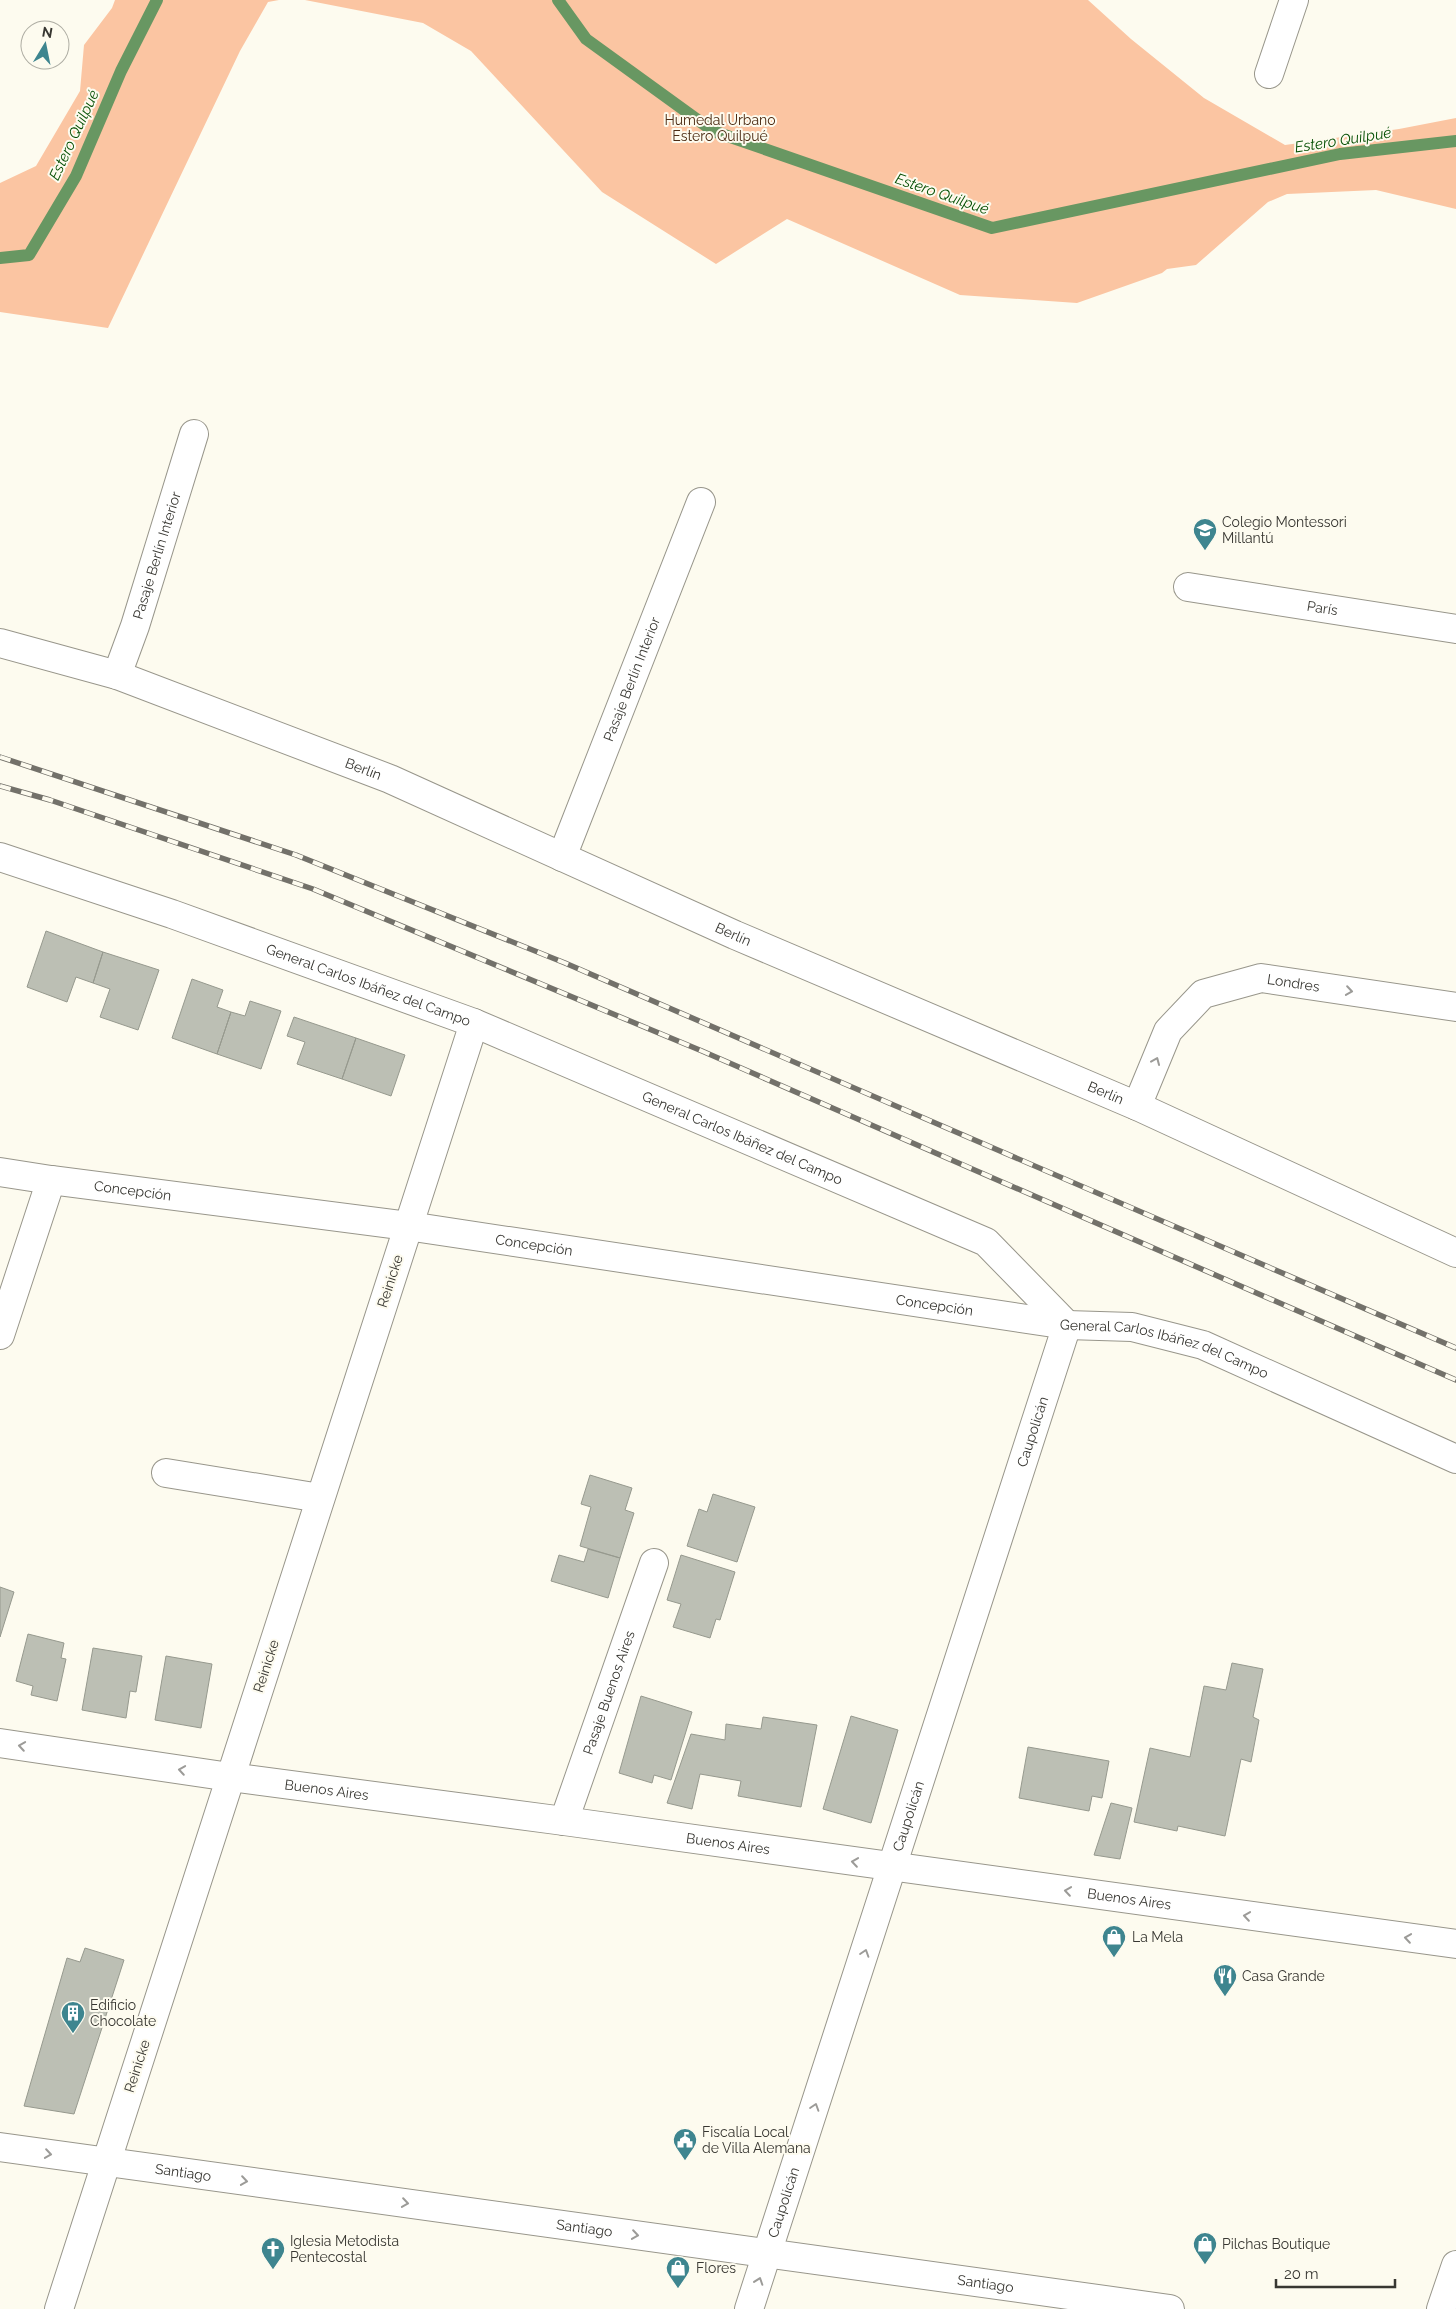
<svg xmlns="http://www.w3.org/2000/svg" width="1456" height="2309" viewBox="0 0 1456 2309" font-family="Raleway,sans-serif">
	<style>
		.green { fill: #fbc5a2 }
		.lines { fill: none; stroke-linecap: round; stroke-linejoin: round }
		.stream { stroke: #689762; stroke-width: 12 }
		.building { fill: #bcbfb4; stroke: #96998e }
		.street-casing { stroke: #98968b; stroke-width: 30 }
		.secondary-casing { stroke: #98968b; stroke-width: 30 }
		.street { stroke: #fff; stroke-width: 28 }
		.secondary { stroke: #fff; stroke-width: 28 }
		.rail-casing { stroke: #73716a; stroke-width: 5.5 }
		.rail { stroke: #fdfbef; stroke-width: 4; stroke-dasharray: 11; stroke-linecap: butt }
		.oneway { stroke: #9c9b98 }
		.labels { text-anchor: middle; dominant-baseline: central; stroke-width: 4; stroke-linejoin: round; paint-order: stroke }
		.park-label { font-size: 14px; fill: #4c2b13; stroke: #fdfbef }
		.poi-label { font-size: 14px; fill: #383732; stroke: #fdfbef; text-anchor: start }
		.street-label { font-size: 14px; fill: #383732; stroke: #fdfbef }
		.water-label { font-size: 15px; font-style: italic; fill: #054f03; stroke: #fdfbef }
	</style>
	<rect width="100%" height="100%" fill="#fdfbef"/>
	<path class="green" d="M115 0H279L268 2 240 51 108 328 0 312V183L36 166 80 91 84 45 112 8Z
		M305 0H1088L1131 39 1204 98 1285 145 1399 129 1456 118V209L1376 190 1287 194 1268 202 1196 265 1167 269 1162 273 1077 303 960 295 787 219 716 264 602 192 471 51 423 23Z"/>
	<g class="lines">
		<path class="stream" d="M558 0 586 39 713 131 992 228 1340 154 1456 141
			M0 258 29 255 76 176 121 71 157 0"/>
	</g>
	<path class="building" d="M46 931 103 952 93 983 76 977 67 1002 27 987Z
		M103 952 159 970 138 1030 100 1017 110 989 93 983Z
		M192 979 223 990 217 1007 231 1012 217 1054 172 1038Z
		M250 1001 281 1011 261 1069 217 1054 231 1012 245 1016Z
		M294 1017 356 1038 342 1079 297 1064 305 1042 287 1036Z
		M356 1038 405 1055 391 1096 342 1079Z
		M590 1475 632 1488 625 1510 634 1513 620 1558 580 1546 591 1507 581 1504Z
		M713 1494 755 1507 737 1562 687 1546 699 1509 707 1512Z
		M588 1549 620 1558 608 1598 551 1581 559 1555 584 1562Z
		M681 1555 735 1572 720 1620 716 1619 710 1638 673 1627 681 1604 667 1600Z
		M0 1587 14 1592 0 1637Z
		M28 1634 64 1643 61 1658 66 1659 57 1701 31 1695 33 1686 16 1681Z
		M93 1648 142 1656 136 1692 130 1691 126 1718 82 1710Z
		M166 1656 212 1664 201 1728 155 1720Z
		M1232 1663 1263 1669 1253 1717 1259 1720 1251 1762 1241 1759 1225 1836 1178 1826 1177 1831 1134 1822 1150 1748 1190 1757 1204 1686 1226 1690Z
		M641 1696 692 1712 671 1780 654 1775 652 1783 619 1773Z
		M851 1716 898 1730 871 1823 823 1809Z
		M763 1717 817 1725 801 1807 738 1796 741 1781 700 1774 692 1809 667 1803 691 1734 725 1740 726 1724 761 1729Z
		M1028 1747 1109 1761 1102 1798 1092 1796 1089 1811 1019 1798Z
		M1111 1803 1132 1808 1120 1859 1094 1855Z
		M85 1948 124 1960 74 2114 24 2106 67 1958 80 1962Z"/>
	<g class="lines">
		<g class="street-casing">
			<g id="street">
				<path d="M1269 74 1294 0"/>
				<path id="s1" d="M1188 587 1456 629"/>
				<path id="s2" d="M117 675 135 626 194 434"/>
				<path id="s3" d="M562 857 701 502"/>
				<path id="s4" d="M474 1023 986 1242 1067 1325"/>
				<path id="s5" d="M1137 1106 1168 1031 1203 994 1261 978 1456 1007"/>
				<path id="s6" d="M0 1172 51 1180 408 1226 1067 1325 1132 1327 1203 1345 1456 1459"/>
				<path d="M0 1335 51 1180"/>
				<path d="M166 1473 320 1498"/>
				<path id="s7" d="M564 1821 654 1563"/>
				<path id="s8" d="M749 2309 1067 1325"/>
			</g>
		</g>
		<g class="secondary-casing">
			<g id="secondary">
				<path id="s9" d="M0 643 117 675 390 779 735 935 1137 1106 1456 1253"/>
				<path id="s10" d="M0 857 172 914 474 1023 59 2309"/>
				<path id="s11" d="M0 1743 230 1777 564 1821 1456 1944"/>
				<path id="s12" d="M0 2147 1170 2309"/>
				<path d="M1441 2309 1456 2265"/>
			</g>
		</g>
		<use href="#street" class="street"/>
		<use href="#secondary" class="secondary"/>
		<g class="rail-casing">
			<path id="rail" d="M0 757 296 855 565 963 1456 1348
				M0 786 50 800 313 889 702 1051 1456 1380"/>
		</g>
		<use href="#rail" class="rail"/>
	</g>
	<defs><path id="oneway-chevron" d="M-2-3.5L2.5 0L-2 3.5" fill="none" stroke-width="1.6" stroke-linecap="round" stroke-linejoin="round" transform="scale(1.25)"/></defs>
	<g class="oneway">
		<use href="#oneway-chevron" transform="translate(1349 991) rotate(8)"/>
		<use href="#oneway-chevron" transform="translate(1156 1061) rotate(-67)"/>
		<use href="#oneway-chevron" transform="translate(22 1746) rotate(-171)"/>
		<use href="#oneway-chevron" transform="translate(182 1770) rotate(-171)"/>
		<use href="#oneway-chevron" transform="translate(855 1862) rotate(-172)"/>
		<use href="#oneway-chevron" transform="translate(1068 1891) rotate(-172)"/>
		<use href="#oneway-chevron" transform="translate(1247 1916) rotate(-172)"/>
		<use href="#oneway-chevron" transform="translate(1408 1938) rotate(-172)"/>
		<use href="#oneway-chevron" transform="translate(865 1953) rotate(-72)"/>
		<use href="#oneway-chevron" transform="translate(815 2107) rotate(-72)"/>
		<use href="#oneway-chevron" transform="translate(48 2154) rotate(8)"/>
		<use href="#oneway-chevron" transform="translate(244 2181) rotate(8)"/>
		<use href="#oneway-chevron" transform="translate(405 2203) rotate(8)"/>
		<use href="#oneway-chevron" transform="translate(635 2235) rotate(8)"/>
		<use href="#oneway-chevron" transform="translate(759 2281) rotate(-71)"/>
	</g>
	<defs>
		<g id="school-pin" transform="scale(1.25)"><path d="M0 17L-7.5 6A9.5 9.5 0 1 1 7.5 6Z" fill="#3e858f" stroke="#fdfbef"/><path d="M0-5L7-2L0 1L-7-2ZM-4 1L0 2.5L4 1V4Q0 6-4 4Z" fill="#fff"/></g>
		<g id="shop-pin" transform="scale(1.25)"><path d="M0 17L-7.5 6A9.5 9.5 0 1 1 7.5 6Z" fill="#3e858f" stroke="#fdfbef"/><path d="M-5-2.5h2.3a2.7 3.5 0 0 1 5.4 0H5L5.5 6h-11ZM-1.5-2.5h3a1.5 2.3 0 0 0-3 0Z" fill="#fff"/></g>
		<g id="restaurant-pin" transform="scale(1.25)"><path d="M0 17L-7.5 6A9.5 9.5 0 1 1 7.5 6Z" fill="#3e858f" stroke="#fdfbef"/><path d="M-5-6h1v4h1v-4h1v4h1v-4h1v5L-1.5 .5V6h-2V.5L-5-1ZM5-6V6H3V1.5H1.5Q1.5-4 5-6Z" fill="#fff"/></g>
		<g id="building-pin" transform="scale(1.25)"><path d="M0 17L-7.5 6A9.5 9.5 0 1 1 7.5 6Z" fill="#3e858f" stroke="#fdfbef"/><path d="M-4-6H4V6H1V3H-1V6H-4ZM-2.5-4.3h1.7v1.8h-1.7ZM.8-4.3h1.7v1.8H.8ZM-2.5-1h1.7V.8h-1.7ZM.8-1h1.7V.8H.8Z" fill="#fff"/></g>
		<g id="civic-pin" transform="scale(1.25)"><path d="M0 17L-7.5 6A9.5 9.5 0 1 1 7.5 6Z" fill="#3e858f" stroke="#fdfbef"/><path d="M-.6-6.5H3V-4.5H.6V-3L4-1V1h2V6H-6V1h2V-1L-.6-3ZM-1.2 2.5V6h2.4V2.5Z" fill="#fff"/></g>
		<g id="church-pin" transform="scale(1.25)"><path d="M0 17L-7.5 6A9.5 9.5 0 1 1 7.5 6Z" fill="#3e858f" stroke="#fdfbef"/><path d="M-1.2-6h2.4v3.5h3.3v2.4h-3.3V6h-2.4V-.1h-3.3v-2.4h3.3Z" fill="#fff"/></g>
	</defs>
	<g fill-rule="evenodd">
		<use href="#school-pin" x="1205" y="530"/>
		<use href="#shop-pin" x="1114" y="1937"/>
		<use href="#restaurant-pin" x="1225" y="1976"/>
		<use href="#building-pin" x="73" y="2013"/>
		<use href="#civic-pin" x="685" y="2140"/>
		<use href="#shop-pin" x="1205" y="2244"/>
		<use href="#church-pin" x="273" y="2249"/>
		<use href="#shop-pin" x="678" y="2268"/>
	</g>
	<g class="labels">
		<g class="park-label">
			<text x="720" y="120">Humedal Urbano<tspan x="720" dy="16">Estero Quilpué</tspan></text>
		</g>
		<g class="poi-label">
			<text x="1222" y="522">Colegio Montessori<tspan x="1222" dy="16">Millantú</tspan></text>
			<text x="1132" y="1937">La Mela</text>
			<text x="1242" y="1976">Casa Grande</text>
			<text x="90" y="2005">Edificio<tspan x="90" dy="16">Chocolate</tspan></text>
			<text x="702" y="2132">Fiscalía Local<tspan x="702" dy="16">de Villa Alemana</tspan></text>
			<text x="290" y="2241">Iglesia Metodista<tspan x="290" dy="16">Pentecostal</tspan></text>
			<text x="1222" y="2244">Pilchas Boutique</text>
			<text x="696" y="2268">Flores</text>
		</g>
		<g class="street-label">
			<text stroke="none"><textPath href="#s2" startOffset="126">Pasaje Berlín Interior</textPath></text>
			<text stroke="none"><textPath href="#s1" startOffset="136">París</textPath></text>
			<text stroke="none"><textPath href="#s3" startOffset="191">Pasaje Berlín Interior</textPath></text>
			<text stroke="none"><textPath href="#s9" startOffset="385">Berlín</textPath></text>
			<text stroke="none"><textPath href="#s9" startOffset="790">Berlín</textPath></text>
			<text stroke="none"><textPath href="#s5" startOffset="225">Londres</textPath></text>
			<text stroke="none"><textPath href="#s10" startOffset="390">General Carlos Ibáñez del Campo</textPath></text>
			<text stroke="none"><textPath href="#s9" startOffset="1195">Berlín</textPath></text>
			<text stroke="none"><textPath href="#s4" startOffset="292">General Carlos Ibáñez del Campo</textPath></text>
			<text stroke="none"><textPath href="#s6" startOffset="134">Concepción</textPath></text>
			<text stroke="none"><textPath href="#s6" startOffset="539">Concepción</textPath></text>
			<text transform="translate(390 1281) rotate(-72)">Reinicke</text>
			<text stroke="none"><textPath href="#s6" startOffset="944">Concepción</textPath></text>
			<text stroke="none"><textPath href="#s6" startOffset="1179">General Carlos Ibáñez del Campo</textPath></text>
			<text stroke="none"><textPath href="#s8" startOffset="922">Caupolicán</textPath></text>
			<text transform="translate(266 1666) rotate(-72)">Reinicke</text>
			<text stroke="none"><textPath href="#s7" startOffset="136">Pasaje Buenos Aires</textPath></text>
			<text stroke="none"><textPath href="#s11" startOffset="330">Buenos Aires</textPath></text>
			<text stroke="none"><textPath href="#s8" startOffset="518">Caupolicán</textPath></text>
			<text stroke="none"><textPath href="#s11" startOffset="735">Buenos Aires</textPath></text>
			<text stroke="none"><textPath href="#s11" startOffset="1140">Buenos Aires</textPath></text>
			<text transform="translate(137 2066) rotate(-72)">Reinicke</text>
			<text stroke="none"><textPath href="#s12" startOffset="185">Santiago</textPath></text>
			<text stroke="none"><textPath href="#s8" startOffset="112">Caupolicán</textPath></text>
			<text stroke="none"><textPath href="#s12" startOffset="590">Santiago</textPath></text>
			<text stroke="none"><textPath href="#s12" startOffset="995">Santiago</textPath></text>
		</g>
		<g class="water-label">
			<text transform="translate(74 135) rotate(-65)">Estero Quilpué</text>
			<text transform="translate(1343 140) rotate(-9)">Estero Quilpué</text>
			<text transform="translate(942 194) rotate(19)">Estero Quilpué</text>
		</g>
	</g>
	<g transform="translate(45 45) rotate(10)"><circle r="24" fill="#fdfbef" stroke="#aeada3"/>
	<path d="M0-4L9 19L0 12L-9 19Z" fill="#3e858f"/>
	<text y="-8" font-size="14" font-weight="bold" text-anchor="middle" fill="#383732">N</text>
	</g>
	<path d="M1276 2279v8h119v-8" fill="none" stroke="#383732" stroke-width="2.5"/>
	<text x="1284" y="2279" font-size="15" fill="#383732" stroke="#fdfbef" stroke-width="4" paint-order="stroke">20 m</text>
</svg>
